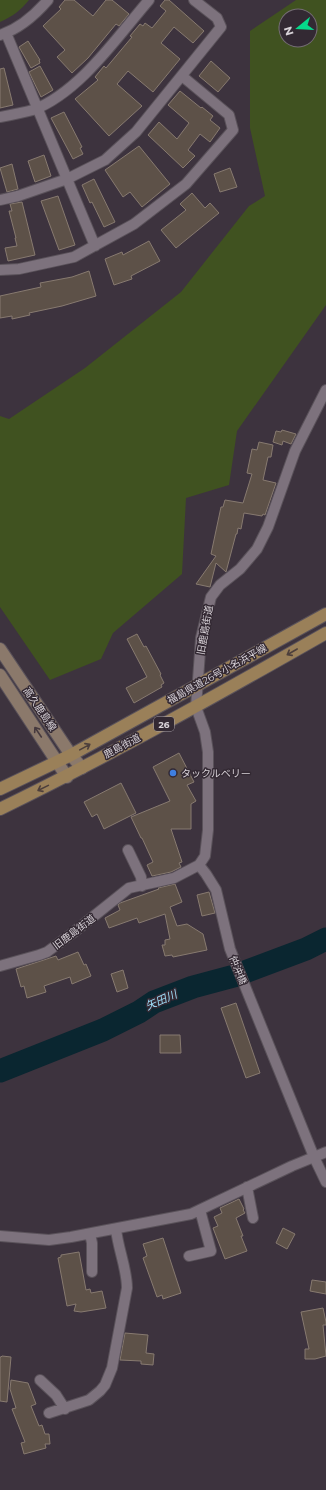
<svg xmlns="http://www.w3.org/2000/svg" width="326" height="1490" viewBox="0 0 326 1490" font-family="Montserrat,'Noto Sans JP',sans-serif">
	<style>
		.green { fill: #405220; fill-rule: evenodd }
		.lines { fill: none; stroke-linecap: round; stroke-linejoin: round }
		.river { stroke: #0a2630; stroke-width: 23 }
		.building { fill: #5d5148; stroke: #877a70 }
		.street-casing { stroke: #5a525a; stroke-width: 12 }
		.secondary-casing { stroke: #5a525a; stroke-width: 14 }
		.primary-casing { stroke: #5a525a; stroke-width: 14 }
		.street { stroke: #7d727d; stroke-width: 10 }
		.secondary { stroke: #8b796b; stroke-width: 12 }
		.primary { stroke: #9a8059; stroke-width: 12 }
		.oneway { stroke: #4d3f3c }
		.oneway2 { stroke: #45393e }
		.shop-dot { fill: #3f7fe0; stroke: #332933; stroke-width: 1.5 }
		.labels { text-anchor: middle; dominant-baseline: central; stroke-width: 3; stroke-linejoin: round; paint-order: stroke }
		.shield { fill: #332933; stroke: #a69fa6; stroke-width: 1 }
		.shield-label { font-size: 9px; font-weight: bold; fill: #d8d2d8 }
		.street-label { font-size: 10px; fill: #d8d2d8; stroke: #332933 }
		.poi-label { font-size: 10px; fill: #d8d2d8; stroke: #332933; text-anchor: start }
		.water-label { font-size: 11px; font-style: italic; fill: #9edffa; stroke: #332933 }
	</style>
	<rect width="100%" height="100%" fill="#3d333e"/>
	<path class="green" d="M0 0H29C21 10 12 17 0 22Z
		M296 0H326V305L237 431 229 485 186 498 182 574 113 633 101 659 50 680 0 607V416L9 419 85 368 181 292 249 206 265 196 250 128V31ZM286 16H310V40H286Z"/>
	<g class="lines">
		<path class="river" d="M0 1071 103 1030 139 1012 154 1002 193 987 234 976 306 949 326 939"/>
	</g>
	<path class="building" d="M65 0H74L93 16 106 0H112L129 14 119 26 116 24 88 58 72 73 57 57 65 50 43 26 61 9 59 7Z
		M165 0H169L204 31 193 43 174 27 161 43 180 59 153 92 128 71 117 84 142 106 109 136 75 99 98 80 95 77 104 66 106 68 132 37 130 36 140 24 143 26 145 23 152 28 166 11 160 6Z
		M28 41 40 60H39L40 63 31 68 19 47Z
		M211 61 230 78 218 92 199 76Z
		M40 66 53 90 41 97 29 72Z
		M4 68 13 105 0 108V69Z
		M180 91 201 108 202 107 213 116 210 120 220 128 210 142 200 134 188 150 195 156 183 168 148 135 159 122 177 139 189 123 168 105Z
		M64 112 82 147 80 148 83 154 73 159 51 118Z
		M139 146 170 184 142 207 130 192 123 197 105 170Z
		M44 155 51 176 35 182 28 161Z
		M12 164 18 189 7 192 0 168Z
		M230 168 237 187 220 192 214 174Z
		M94 179 115 222 104 227 92 202 90 203 82 185Z
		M192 193 205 208 210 203 219 213 176 248 161 230 186 210 180 204Z
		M58 196 75 245 59 250 41 201Z
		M22 202 35 255 8 261 5 248 17 246 15 238H16L9 211H12L10 204Z
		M149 241 160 261 131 276 132 279 114 285 105 259 122 252 123 255Z
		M89 271 96 296 62 306 29 313 30 315 12 319V316L0 318V296L41 287 40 283 72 277Z
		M282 430 296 434 291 444 283 441 282 445 273 442 276 431 281 432Z
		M259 442 273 445 271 457H268L263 480 276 483 265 515 263 514 262 516 244 513 241 529 238 528 237 534H236L226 572 216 563 210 587 196 584 216 556 211 554 221 507H223L225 500 243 503 252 474 247 473 252 449 257 450Z
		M137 634 144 647 146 646 161 674 160 675 164 683 161 685 162 687 134 703 126 688 147 677 127 639Z
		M179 753 194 782 187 785 196 801 191 804V829H171L182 862 179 863 181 867 171 872 152 876 147 865 153 862 142 838H141L131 817 170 801 153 767Z
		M121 783 136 813 104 829 97 814 92 817 84 802Z
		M175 884 182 902 170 907 177 926 187 924 203 934 207 950 173 957 172 955 165 956 162 945H165V940L170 939 165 914 139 923 137 918 109 928 105 918 120 910 118 905 120 903 159 889 158 888Z
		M209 892 215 913 202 916 197 895Z
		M78 952 84 965 86 964 91 976 72 984 70 977 44 986 46 992 27 998 24 986 21 987 16 969 56 956 58 960Z
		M123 970 128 988 117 992 111 974Z
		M236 1003 260 1073 246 1078 221 1008Z
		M160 1035H180L181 1053H160Z
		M239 1199 244 1209 243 1210 245 1213 236 1218 243 1236H241L247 1251 225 1259 213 1228 218 1226 214 1217 222 1213 220 1208Z
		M283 1228 295 1234 287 1249 276 1243Z
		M163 1238 181 1293 163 1299 162 1295 157 1297 143 1258 147 1256 143 1244Z
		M79 1252 86 1290 90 1289 91 1293 102 1291 106 1308 81 1312 74 1311 76 1304 67 1306 58 1258 61 1257V1255Z
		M312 1280 326 1282V1294L310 1291Z
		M323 1308 326 1322V1325H323L326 1356 315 1359H305V1349H309L301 1312Z
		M125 1333 148 1335 146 1353 154 1354 153 1365 141 1364V1361L120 1360Z
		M2 1356 11 1357 7 1402 0 1401V1357H1Z
		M11 1380 28 1383 36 1404 31 1406 39 1426 42 1425 45 1434H49L50 1444H45L46 1448 24 1454 21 1443 25 1442 12 1409 16 1408 10 1389Z"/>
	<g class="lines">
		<g class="street-casing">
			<path id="street" d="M6 33 95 246
				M0 35C19 29 35 15 48 0
				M0 117C11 115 22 113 33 110 80 92 117 37 149 0
				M0 200 18 196 67 179 105 160 136 132 221 27 217 18 194 0
				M0 270 19 269 74 257 134 224 186 184 233 130 229 115 182 76
				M128 850 141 877 142 886
				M199 865 206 874 216 890 230 949 314 1157 326 1182
				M0 966 39 955 47 952 74 932 129 888 174 878 199 865 205 856 208 830V752L205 732 196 707 201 638 211 597 220 585 240 569 257 549 268 527 295 451 326 390
				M247 1187 253 1218
				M90 1234 92 1243V1272
				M0 1236 49 1240 71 1237 191 1214 292 1166 326 1152
				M189 1256 211 1251 200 1210
				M40 1380 56 1395 65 1409
				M49 1413 89 1400 100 1391 105 1385 112 1368 127 1288C127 1269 118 1249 116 1229"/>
		</g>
		<g class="secondary-casing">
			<path id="secondary" d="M0 649 71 755 82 768
				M0 675 67 777"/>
		</g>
		<g class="primary-casing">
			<path id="primary" d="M0 789 71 755 326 614
				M0 809C111 755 219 694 326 633"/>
		</g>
		<use href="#street" class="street"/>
		<use href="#secondary" class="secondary"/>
		<use href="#primary" class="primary"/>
	</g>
	<defs><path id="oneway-shaft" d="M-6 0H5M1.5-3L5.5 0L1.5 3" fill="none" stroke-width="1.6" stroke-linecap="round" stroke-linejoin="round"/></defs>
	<g class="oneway">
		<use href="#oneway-shaft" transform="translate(292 652) rotate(150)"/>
		<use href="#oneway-shaft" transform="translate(85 747) rotate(-29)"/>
		<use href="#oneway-shaft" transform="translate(43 788) rotate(154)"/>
	</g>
	<use class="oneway2" href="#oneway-shaft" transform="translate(38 732) rotate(-124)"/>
	<circle class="shop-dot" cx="173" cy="773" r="4"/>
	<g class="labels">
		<rect class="shield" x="154" y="717" width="20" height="14" rx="3"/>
		<g class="shield-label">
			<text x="164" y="724">26</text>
		</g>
		<g class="street-label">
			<text transform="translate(205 630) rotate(-80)">旧鹿島街道</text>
			<text transform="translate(217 674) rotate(-29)">福島県道26号小名浜平線</text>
			<text transform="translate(40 709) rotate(56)">高久鹿島線</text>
			<text transform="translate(122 746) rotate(-28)">鹿島街道</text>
			<text transform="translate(74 932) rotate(-37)">旧鹿島街道</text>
			<text transform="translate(238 970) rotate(68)">仲沖橋</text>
		</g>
		<g class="poi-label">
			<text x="181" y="773">タックルベリー</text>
		</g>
		<g class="water-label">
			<text transform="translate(161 1000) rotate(-24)">矢田川</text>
		</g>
	</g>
	<g transform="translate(298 28) rotate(252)"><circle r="19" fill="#332933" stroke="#756d75"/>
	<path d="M0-3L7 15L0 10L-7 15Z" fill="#06d98b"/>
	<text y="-6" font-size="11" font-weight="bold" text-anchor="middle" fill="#d8d2d8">N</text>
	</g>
</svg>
